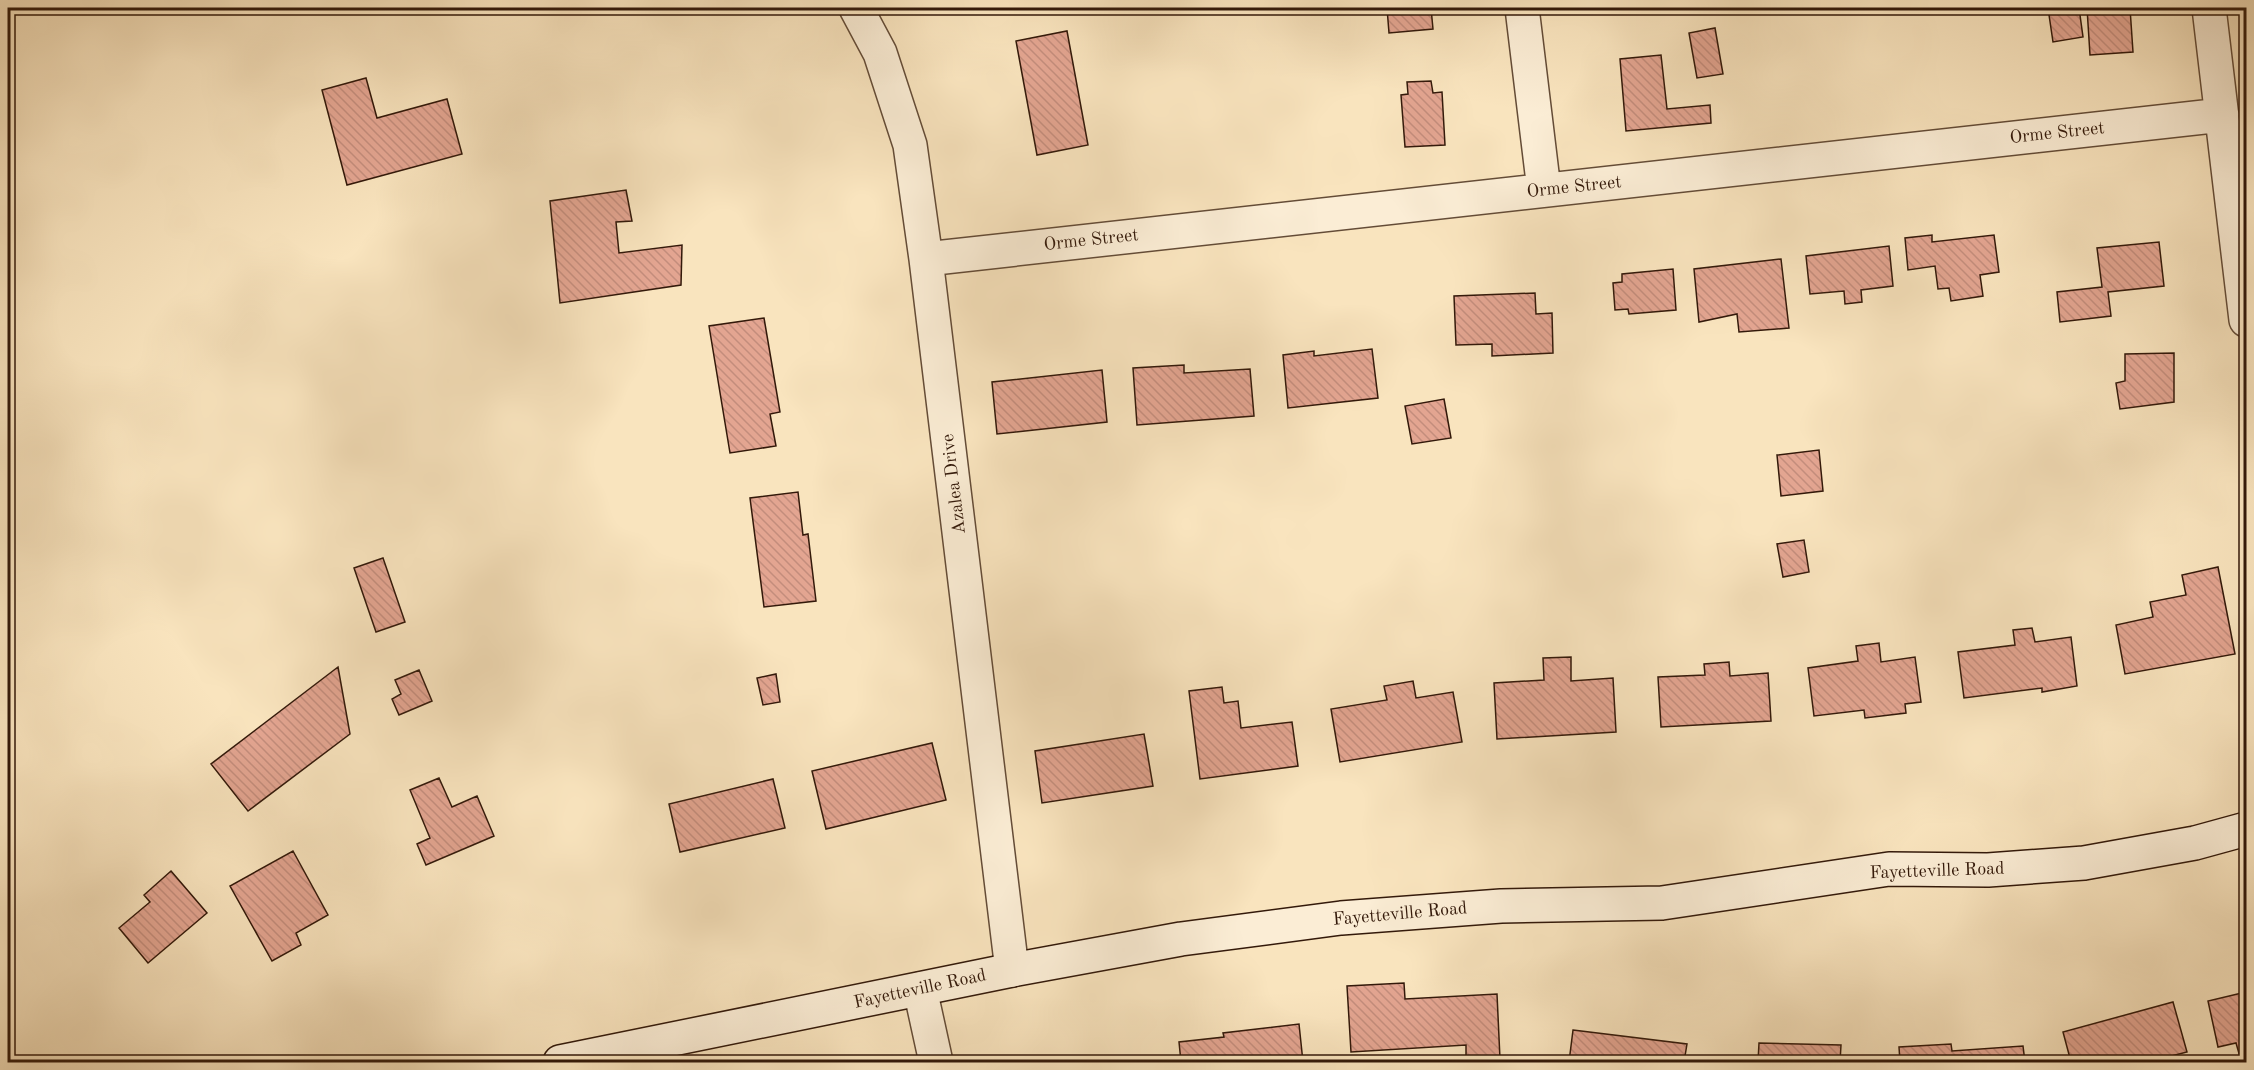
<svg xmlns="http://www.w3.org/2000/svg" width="2254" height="1070" viewBox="0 0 2254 1070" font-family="'Old Standard TT',serif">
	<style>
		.building { fill: url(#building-back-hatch); stroke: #33190a; stroke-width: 1.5 }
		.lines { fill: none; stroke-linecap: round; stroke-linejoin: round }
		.street-casing { stroke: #644c37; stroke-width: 36 }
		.secondary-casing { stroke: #33190a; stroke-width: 36 }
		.street { stroke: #fbedd5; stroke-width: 33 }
		.secondary { stroke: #fbedd5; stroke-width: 33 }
		.labels { text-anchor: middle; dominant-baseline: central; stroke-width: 4.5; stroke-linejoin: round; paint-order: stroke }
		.street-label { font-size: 18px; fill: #33190a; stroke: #fbedd5 }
	</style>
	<defs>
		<pattern id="building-back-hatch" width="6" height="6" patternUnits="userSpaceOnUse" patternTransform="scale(1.5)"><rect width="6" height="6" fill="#e3a591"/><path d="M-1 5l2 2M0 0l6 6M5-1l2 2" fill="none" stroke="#c38d7c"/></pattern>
	</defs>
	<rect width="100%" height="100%" fill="#f9e4be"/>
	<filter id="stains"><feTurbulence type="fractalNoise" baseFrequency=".00333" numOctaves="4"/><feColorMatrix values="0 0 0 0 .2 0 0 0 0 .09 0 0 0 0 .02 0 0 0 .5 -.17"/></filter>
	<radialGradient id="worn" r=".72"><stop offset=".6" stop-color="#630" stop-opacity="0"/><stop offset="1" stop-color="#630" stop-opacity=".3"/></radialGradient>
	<path class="building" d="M556 8H572L560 14Z
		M1247 8H1279L1248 11Z
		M1387 8H1431L1433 29 1389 33Z
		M2048 8H2079L2083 37 2053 42Z
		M2087 8H2130L2133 52 2090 55Z
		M1715 28 1723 74 1697 78 1689 33Z
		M1067 31 1088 145 1037 155 1016 41Z
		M1661 55 1667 109 1710 105 1711 123 1626 131 1620 59Z
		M366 78 377 118 447 99 462 154 347 185 322 90Z
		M1431 81 1433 93 1442 92 1445 145 1405 147 1401 95 1408 94 1407 82Z
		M626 190 632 221 616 222 619 253 682 245 681 285 560 303 550 201Z
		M1932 235V242L1994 235 1999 272 1980 275 1983 296 1951 301 1949 288 1938 289 1935 266 1908 270 1905 238Z
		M2159 242 2164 286 2108 292 2111 316 2060 322 2057 292 2102 287 2097 248Z
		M1889 246 1893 286 1861 290 1862 302 1845 304 1844 291 1810 294 1806 256Z
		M1781 259 1789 328 1739 332 1737 314 1699 322 1694 269Z
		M1673 269 1676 310 1629 314 1628 309 1615 310 1613 283 1622 282V274Z
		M1535 293 1536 314 1552 313 1553 353 1492 356V344L1456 345 1454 296Z
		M764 318 780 412 770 414 776 446 730 453 709 326Z
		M1372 349 1378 398 1288 408 1283 355 1314 351V356Z
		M2174 353V402L2120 409 2116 383 2125 381V354Z
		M1184 365V373L1250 369 1254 416 1137 425 1133 368Z
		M1102 370 1107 422 997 434 992 382Z
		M1444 399 1451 438 1412 444 1405 406Z
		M1819 450 1823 491 1781 496 1777 455Z
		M798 492 803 535 808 534 816 601 764 607 750 498Z
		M1804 540 1809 572 1783 577 1777 544Z
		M383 558 405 622 376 632 354 568Z
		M2218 567 2235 654 2125 674 2116 625 2153 617 2150 602 2186 595 2182 575Z
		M2032 628 2035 642 2071 637 2077 686 2042 692V688L1964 698 1958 652 2015 645 2013 630Z
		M1879 643 1881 662 1915 657 1921 702 1905 704 1906 713 1865 718 1864 710 1814 716 1808 668 1858 661 1856 646Z
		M1571 657V681L1613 678 1616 732 1497 739 1494 683 1544 680 1543 658Z
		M1729 662 1730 676 1768 673 1771 721 1661 727 1658 677 1705 675 1704 664Z
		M338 667 350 734 248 811 211 764Z
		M419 670 432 701 399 715 392 699 401 694 395 680Z
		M776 674 780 702 763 705 757 678Z
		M1413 681 1416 698 1453 692 1462 742 1340 762 1331 709 1387 700 1384 686Z
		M1222 687 1224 703 1238 701 1241 728 1292 722 1298 766 1200 779 1189 691Z
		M1144 734 1153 786 1042 803 1035 751Z
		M932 743 946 800 826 829 812 771Z
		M439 778 452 807 477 796 494 836 426 865 417 844 430 838 410 790Z
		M773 779 785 828 680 852 669 804Z
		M293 851 328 915 296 933 301 945 272 961 230 886Z
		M171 871 207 913 148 963 119 928 150 902 144 895Z
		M1404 983 1405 999 1497 994 1500 1059 1466 1060V1045L1351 1052 1347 986Z
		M2246 992V1056L2240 1057 2236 1043 2218 1047 2208 1001Z
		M2173 1002 2187 1052 2148 1062H2071L2063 1032Z
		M1299 1024 1303 1062H1181L1179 1042 1224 1037 1223 1033Z
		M1573 1030 1687 1044 1684 1062H1569Z
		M1759 1043 1841 1045 1840 1062H1758Z
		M1951 1044 1952 1051 2023 1046 2025 1062H1900L1899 1047Z"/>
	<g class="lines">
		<g class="street-casing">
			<path id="street" d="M856 8 880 53 910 145 926 259 1012 970
				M1522 8 1544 190
				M2209 8 2246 320
				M926 259 2222 115
				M920 989 936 1062"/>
		</g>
		<g class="secondary-casing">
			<path id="secondary" d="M560 1062 1012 970 1181 939 1341 918 1501 906 1662 903 1889 869 1988 870 2084 863 2195 843 2246 829"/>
		</g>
		<use href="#street" class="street"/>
		<use href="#secondary" class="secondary"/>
	</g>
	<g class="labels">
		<g class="street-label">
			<text transform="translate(2057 133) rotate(-6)">Orme Street</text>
			<text transform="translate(1574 187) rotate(-6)">Orme Street</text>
			<text transform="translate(1091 240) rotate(-6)">Orme Street</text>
			<text transform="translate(954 484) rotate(-97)">Azalea Drive</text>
			<text transform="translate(1937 871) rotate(-2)">Fayetteville Road</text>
			<text transform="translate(1400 914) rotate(-5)">Fayetteville Road</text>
			<text transform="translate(920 989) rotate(-12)">Fayetteville Road</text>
		</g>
	</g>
	<rect width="2254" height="1070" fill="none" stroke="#f9e4be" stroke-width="30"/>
	<rect x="9" y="9" width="2236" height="1052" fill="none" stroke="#33190a" stroke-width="3"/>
	<rect x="15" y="15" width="2224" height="1040" fill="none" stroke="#33190a" stroke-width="1.5"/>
	<rect width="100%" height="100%" filter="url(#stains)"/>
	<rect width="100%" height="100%" fill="url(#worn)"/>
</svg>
